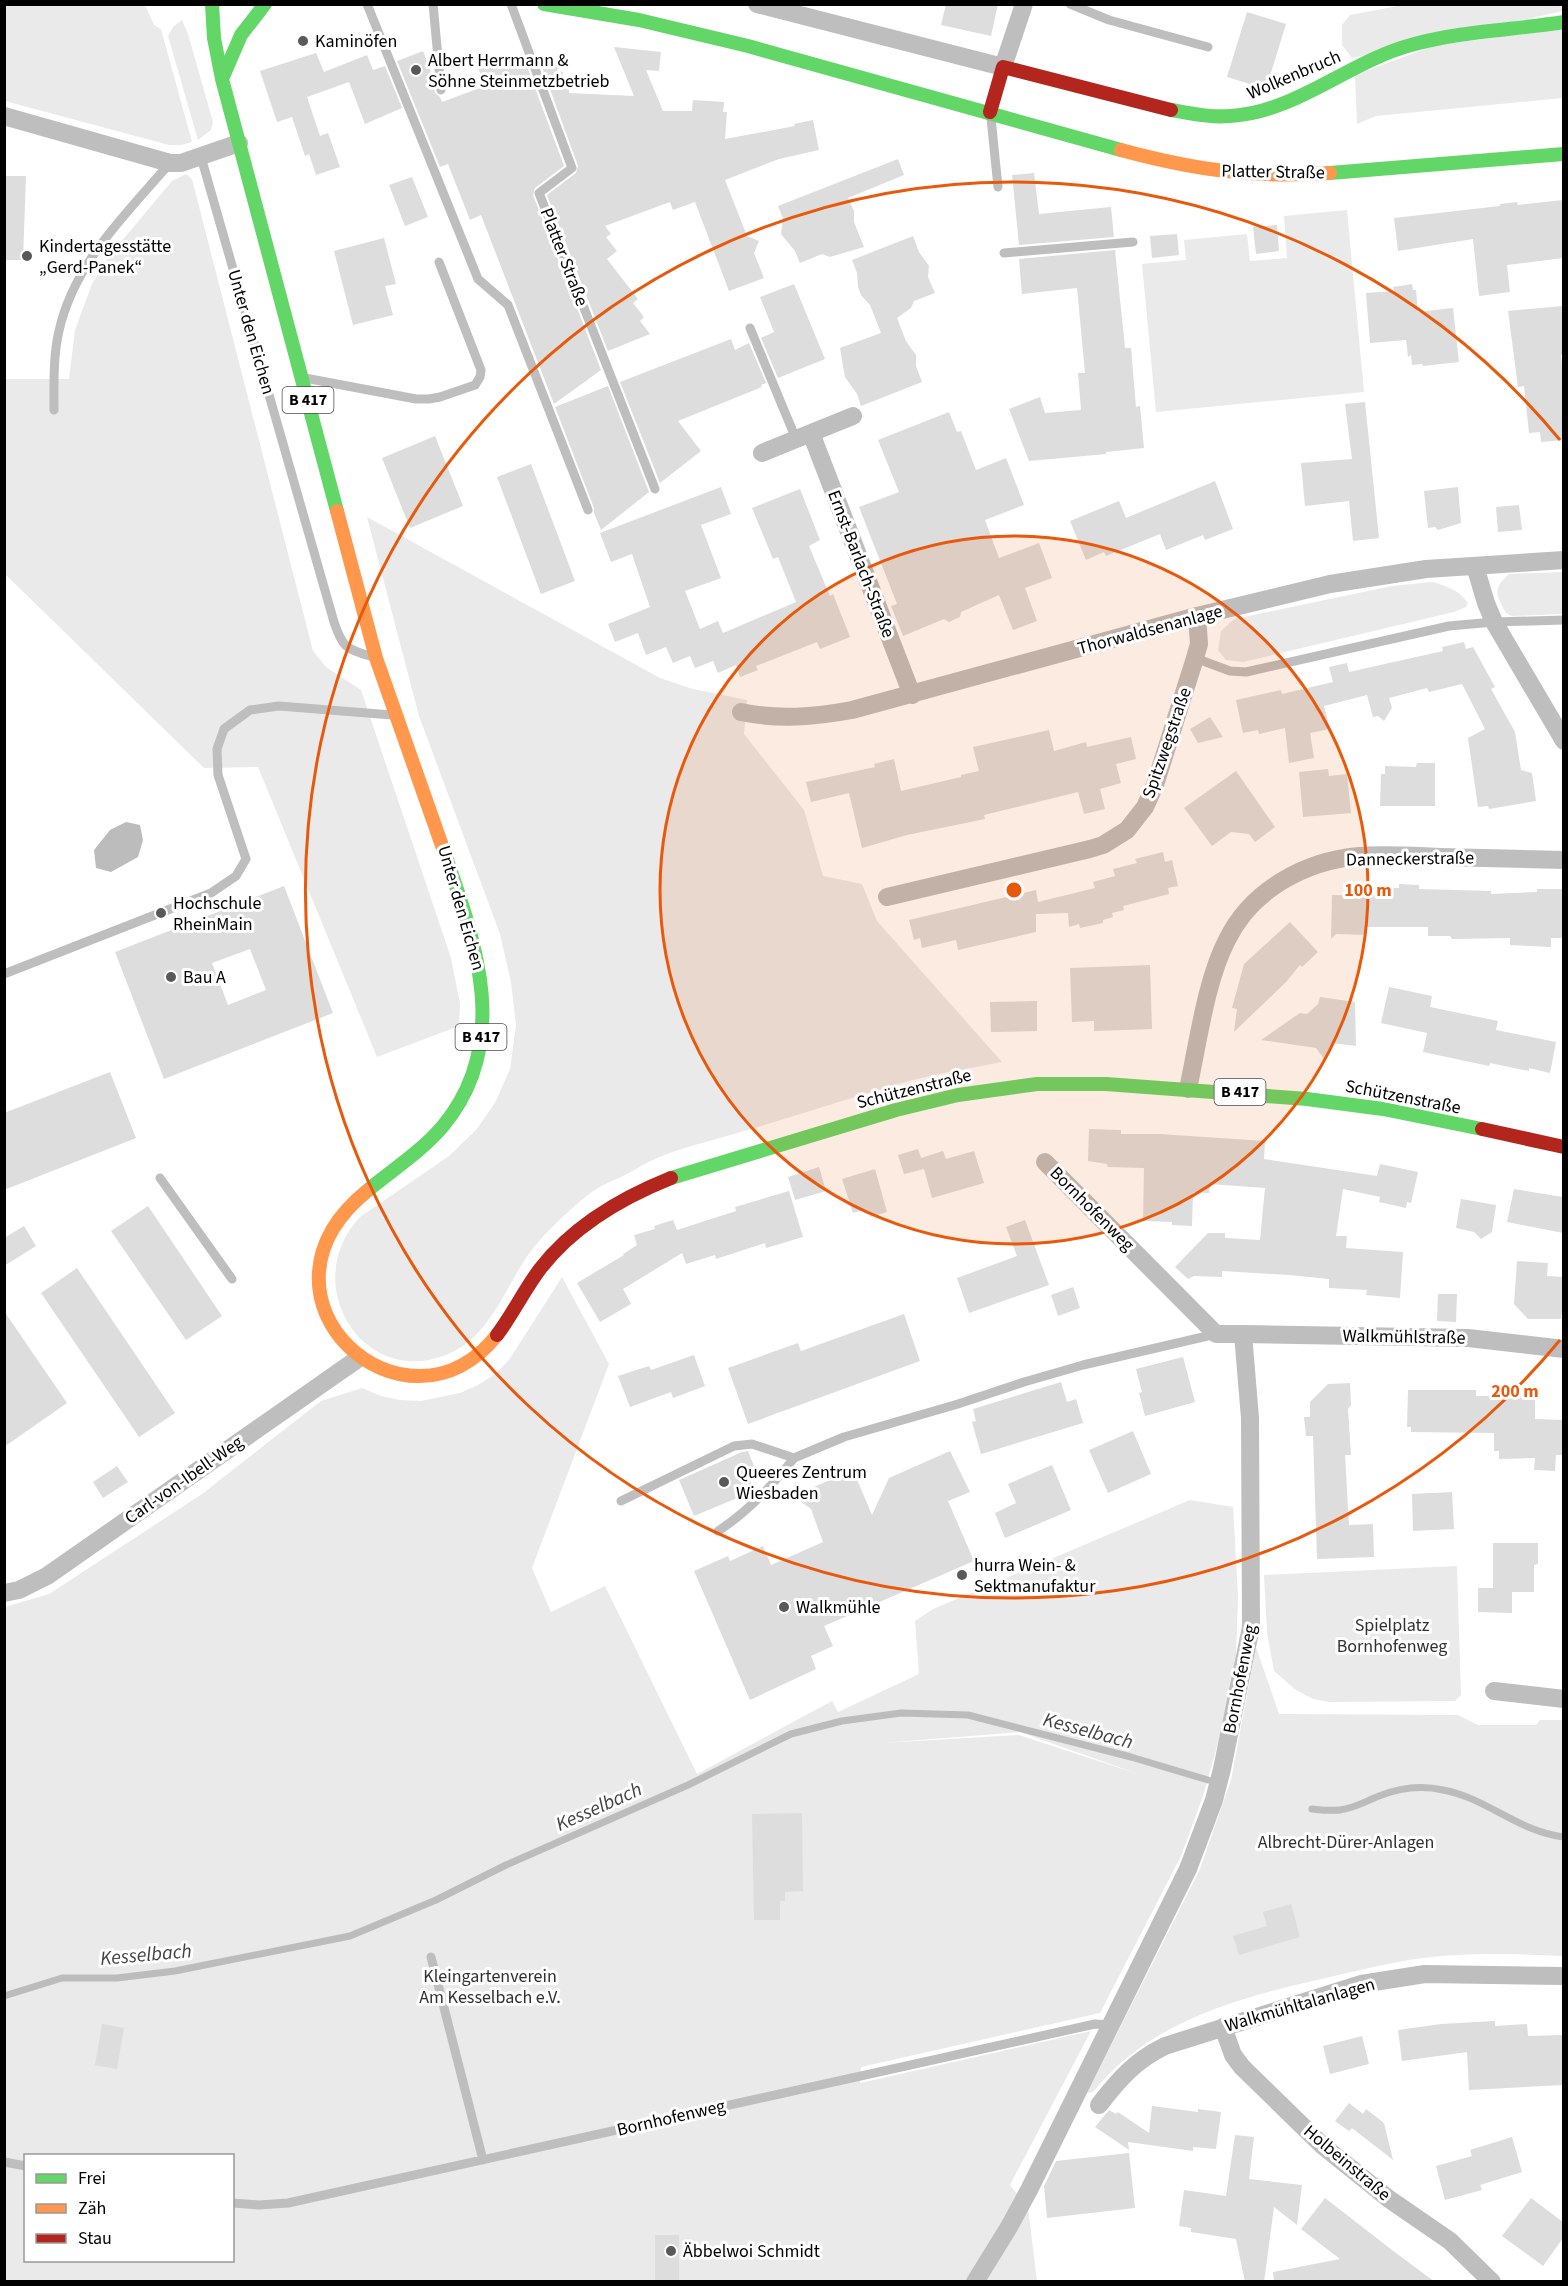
<svg xmlns="http://www.w3.org/2000/svg" width="1568" height="2286" viewBox="0 0 1568 2286" font-family="'Source Sans 3',sans-serif">
	<style>
		.green { fill: #eaeaea; fill-rule: evenodd }
		.water { fill: #bcbcbc }
		.lines { fill: none; stroke-linecap: round; stroke-linejoin: round }
		.stream { stroke: #bcbcbc; stroke-width: 7 }
		.building { fill: #ddd; fill-rule: evenodd }
		.lane { stroke: #bebebe; stroke-width: 9 }
		.street { stroke: #bebebe; stroke-width: 18 }
		.fast { stroke: #63d668; stroke-width: 14 }
		.slow { stroke: #ff974d; stroke-width: 14 }
		.jam { stroke: #b3261e; stroke-width: 14 }
		.ring { fill: none; stroke: #e8590c; stroke-width: 3 }
		.poi-dot { fill: #595959; stroke: #fff; stroke-width: 2 }
		.labels { text-anchor: middle; dominant-baseline: central; stroke-width: 6; stroke-linejoin: round; paint-order: stroke }
		.shield { fill: #fff; stroke: #4c4c4c; stroke-width: 1.5 }
		.shield-label { font-size: 16px; font-weight: bold; fill: #000 }
		.poi-label { font-size: 18px; fill: #000; stroke: #fff; text-anchor: start }
		.street-label { font-size: 18px; fill: #000; stroke: #fff }
		.park-label { font-size: 18px; fill: #303030; stroke: #fff }
		.water-label { font-size: 20px; font-style: italic; fill: #414141; stroke: #fff }
		.centre { fill: #e8590c; stroke: #fff; stroke-width: 3 }
		.ring-label { font-size: 18px; text-anchor: middle; font-weight: bold; fill: #e8590c; stroke: #fff; stroke-width: 6; stroke-linejoin: round; paint-order: stroke }
	</style>
	<rect width="100%" height="100%" fill="#fff"/>
	<path class="green" d="M137 4 146 7 154 25 161 29 192 142 181 145H169L5 101V5Z
		M1403 5H1563V11L1352 58 1342 45V25L1350 15Z
		M182 20 188 34 213 122 211 130 198 140 168 36 173 27Z
		M1563 29V98L1376 116 1357 124 1355 75 1436 45Z
		M186 174 192 179 313 651 326 667 361 690 451 958 460 1004 459 1026 377 1057 258 767 204 768 5 574 4 379H69L75 330 92 284 110 255 172 181Z
		M1347 210 1364 392 1156 412 1142 264 1186 260 1184 240 1247 234 1250 261 1287 258 1284 216Z
		M367 517 660 678 693 689 747 700 744 734 804 810 823 876 862 884 877 921 1002 1062C971 1068 940 1073 909 1081 855 1096 802 1114 748 1130 718 1139 686 1146 657 1158 645 1163 633 1171 621 1177 610 1182 598 1187 589 1194 567 1212 545 1232 528 1255 504 1290 489 1338 446 1355 362 1388 298 1283 360 1217L449 1156 476 1130 495 1103 510 1069 516 1025 511 982 500 934 419 716Z
		M1563 572V614L1512 616 1506 613C1496 595 1492 589 1509 574Z
		M1432 582C1447 586 1459 590 1468 603L1466 607 1454 612 1243 662 1226 660 1218 650 1221 631 1234 619 1392 586Z
		M562 1277 609 1364 532 1568 551 1612 605 1586 697 1774 832 1701 838 1712 919 1674 915 1621 933 1609 1190 1500 1233 1507 1238 1596 1235 1683 1203 1796 1181 1856 1100 2013 861 2067 860 2083 1091 2031 1010 2185 1028 2208 1037 2281 5 2282V1607L49 1594 202 1494 321 1401 362 1388 381 1396 400 1400 421 1401 460 1393 478 1385 495 1374 509 1360ZM1020 1732 1141 1775 1019 1735 882 1743ZM26 2156H232V2260H26Z
		M1457 1566 1461 1695 1455 1701 1330 1702 1313 1699 1296 1690 1274 1671 1267 1632 1264 1575Z
		M1256 1647 1279 1714 1458 1715 1478 1725H1536L1540 1720H1563V1956C1522 1954 1482 1953 1441 1956 1404 1959 1369 1968 1334 1976 1246 1996 1152 2018 1093 2092L1087 2093 1200 1869 1231 1780Z"/>
	<path class="water" d="M126 822 140 825 143 840 138 857 111 872 96 868 94 850 110 830Z"/>
	<g class="lines">
		<path class="stream" d="M1312 1809C1322 1810 1331 1811 1340 1810 1355 1808 1366 1801 1379 1796 1399 1788 1422 1785 1443 1790 1487 1798 1519 1832 1564 1837
			M4 1996 62 1978H117L175 1971 350 1936 436 1900 506 1865 688 1785 791 1734 842 1721 901 1713 968 1715 1131 1757 1208 1780"/>
	</g>
	<path class="building" d="M946 4H998L991 36 941 25Z
		M1247 12 1286 24 1266 89 1227 77Z
		M614 47 661 52 659 71 646 70 663 111H692L693 100 724 102 723 112H727L725 139 795 126 794 124 813 120 819 150 779 159 725 180 747 236 759 241 754 253 764 278 729 291 695 202 673 210 670 202 605 226 611 234 606 237 617 251 607 259 638 299 633 303 644 317 640 321 650 334 608 351 547 195 576 173 578 166 539 59 559 63 557 71 563 72 561 80H566L565 88 569 89V93L634 96Z
		M423 51 433 78 435 93 440 97 442 102 485 86 478 67 491 61H525L564 166 535 188 533 195 601 370 554 404 481 215 470 220 448 164 440 167 397 61Z
		M316 53 324 72 367 55 373 70 385 66 402 108 365 124 349 82 307 97 320 136 328 133 340 167 316 175 309 154 305 156 292 117 277 122 260 71Z
		M898 159 904 175 848 198 854 211V222L864 247 830 257 822 254 800 263 795 251 781 234 783 219 778 206Z
		M1034 173 1039 214 1111 207 1114 237 1019 245 1012 175Z
		M4 176H26L23 260H4Z
		M412 177 428 217 405 226 389 185Z
		M1563 200V258L1507 265 1510 292 1479 296 1473 239 1398 251 1394 218 1500 206V204L1517 202 1518 205Z
		M1277 225 1279 251 1256 254 1253 227Z
		M1177 234 1179 255 1152 258 1150 236Z
		M913 236 919 252 929 266 928 277 935 293 914 301 911 308 897 318 906 341 916 355V366L922 382 861 406 857 394 845 377 840 348 881 333 870 305 861 295 858 287 857 273 852 260Z
		M384 238 396 284 385 286 393 315 353 325 334 251Z
		M1115 250 1125 348H1131L1136 407 1140 406 1144 448 1106 452V454L1029 461 1009 409 1040 397 1045 413 1081 410 1078 373H1085L1077 288 1022 294 1019 259Z
		M794 284 825 359 778 378 761 338 774 332 760 297Z
		M1412 284 1413 290H1416L1418 312 1453 308 1459 362 1423 366 1422 364 1412 365 1411 355 1408 357 1406 340 1370 343 1366 293 1394 291 1393 287Z
		M1563 306V354L1561 355 1563 376V440L1541 442 1540 432 1529 433 1524 386 1518 387 1508 311Z
		M731 339 735 350 749 343 766 383 761 385 762 387 678 421 701 451 660 483 620 382Z
		M608 386 649 492 601 530 594 513V508L555 407Z
		M1365 402 1379 538 1353 541 1349 501 1305 506 1301 463 1352 459 1345 404Z
		M949 412 957 432 961 431 976 470 1006 458 1024 505 985 520 999 558 1039 543 1052 578 1025 588 1037 621 1013 630 999 595 961 612 960 617 949 622 944 619 903 636 891 606 897 604 859 507 899 492 878 440Z
		M435 436 463 506 410 528 382 458Z
		M531 464 575 581 541 594 497 477Z
		M1215 481 1233 529 1205 540 1203 535 1166 550 1160 534 1106 556 1104 552 1086 560 1070 521 1119 501 1126 518Z
		M721 487 731 514 701 525 721 578 685 591 700 629 718 621 723 633 796 602 778 557 773 559 752 508 800 489 820 540 809 546 830 596 833 594 850 637 820 649 817 642 756 666 758 670 740 677 736 665 718 673 713 661 695 668 690 656 673 663 666 647 646 655 638 633 615 642 608 624 650 607 632 554 611 562 600 533Z
		M1458 487 1461 523 1438 530 1435 527 1428 528 1424 491Z
		M1519 505 1522 530 1498 532 1496 507Z
		M1464 642 1466 649 1473 647 1495 687 1491 689 1515 732 1521 770 1532 773 1536 801 1489 809 1488 806 1478 807 1468 738 1485 729 1462 684 1429 692 1427 688 1389 698 1392 708 1384 721 1378 716 1373 717 1367 695 1324 706 1330 729 1310 733 1314 758 1289 763 1285 728 1259 734 1258 730 1243 733 1236 700 1281 690 1282 694 1333 682 1329 667 1347 663 1349 672 1443 651 1442 647Z
		M1210 717 1223 737 1198 743 1190 729Z
		M1049 730 1054 751 1086 742 1087 747 1131 737 1136 759 1116 764 1121 783 1100 789 1105 809 1084 814 1078 792 984 815 985 819 907 835 862 848 849 793 811 802 806 782 875 767 874 764 894 759 901 791 961 777V775L979 771 973 747Z
		M1417 763H1435V806H1380L1381 774H1385V766L1416 767Z
		M1328 769 1329 776 1347 774 1351 813 1303 817 1299 772Z
		M1236 771 1275 827 1255 842 1249 834 1231 832 1212 846 1184 808Z
		M1163 852 1165 862 1172 860 1178 886 1168 888 1169 894 1123 906 1124 910 1112 913 1113 917 1103 920V923L1080 928 1079 924 1069 927 1068 913 1036 914V932L958 950 956 940 922 948 920 938 914 940 909 920 1036 890 1038 902 1095 888 1093 882 1115 876 1113 869 1137 863 1135 859Z
		M1399 884 1419 885V889L1491 891V894L1537 892V889H1563V938H1551V947L1510 945V938L1452 939 1450 936H1428V927H1367L1366 935 1336 934 1331 939 1332 895 1367 896V888H1399Z
		M284 886 333 1013 164 1079 115 952ZM250 949 266 990 228 1005 212 963Z
		M1290 922 1318 952 1302 967 1300 965 1286 982 1234 1032 1237 1009 1232 1008 1244 964Z
		M1150 965 1152 1029 1094 1031V1021L1072 1022 1070 968Z
		M1389 987 1432 996 1430 1007 1498 1021 1496 1030 1556 1042 1550 1073 1529 1068V1071L1490 1063 1489 1066 1423 1052 1427 1033 1381 1023Z
		M1320 997 1355 1002 1356 1046 1332 1043 1325 1060 1316 1048 1261 1040 1300 1013 1307 1014 1318 1004Z
		M1037 1001V1031L991 1032 990 1002Z
		M110 1072 136 1138 4 1190V1113Z
		M1089 1129 1121 1130V1134H1159L1265 1141 1264 1159 1377 1176 1380 1164 1418 1172 1411 1203 1407 1202 1406 1208 1379 1202 1380 1197 1343 1189 1336 1236H1347L1346 1248 1403 1252 1400 1298 1366 1295 1367 1290 1329 1288V1279L1289 1275 1222 1271V1277L1194 1276 1188 1279 1175 1267 1208 1233H1225V1238L1260 1240 1265 1188 1210 1184 1209 1193 1193 1192 1192 1226 1172 1225V1222L1143 1221 1144 1168 1108 1167 1107 1164 1088 1161Z
		M918 1149 921 1158 943 1151 946 1159 974 1151 984 1183 932 1198 924 1169 904 1174 898 1155Z
		M819 1167 826 1191 795 1200 788 1177Z
		M875 1169 887 1212 871 1217 868 1211 864 1210 853 1213 842 1179Z
		M1514 1189 1563 1197V1233L1507 1222Z
		M789 1191 803 1237 766 1248 765 1243 716 1259 715 1255 686 1264 682 1253 623 1289 631 1304 600 1322 577 1283 624 1255 623 1254 637 1245 634 1235 655 1229 654 1226 673 1220 677 1230 736 1211 735 1207Z
		M1461 1199 1496 1205 1492 1232 1481 1239 1474 1232 1456 1228Z
		M148 1206 222 1316 186 1340 111 1231Z
		M1025 1220 1049 1285 969 1313 957 1278 1017 1256 1006 1227Z
		M24 1226 36 1246 4 1266V1238Z
		M1517 1261 1548 1263 1547 1276 1563 1277V1312H1562L1561 1319H1528L1514 1304Z
		M77 1268 175 1413 139 1437 41 1293Z
		M1073 1287 1080 1308 1058 1316 1051 1295Z
		M1438 1294H1457L1456 1322 1437 1321Z
		M4 1311 67 1403 4 1447Z
		M904 1314 920 1361 748 1424 728 1368 798 1343 801 1351Z
		M694 1355 705 1386 673 1398 671 1392 630 1407 618 1376 649 1366 651 1370Z
		M1183 1357 1195 1402 1145 1416 1139 1393 1142 1392 1136 1369Z
		M1061 1382 1067 1402 1076 1399 1083 1423 981 1454 972 1422 976 1421 973 1409Z
		M1350 1383 1351 1405 1348 1409 1351 1455H1345L1349 1525 1373 1524 1374 1557 1317 1559 1313 1436H1306L1304 1417H1310V1402L1328 1384Z
		M1408 1390H1476V1396H1535V1419L1563 1420V1455H1556L1555 1471 1534 1470 1535 1458 1499 1459V1451H1494V1433L1411 1432V1427H1407Z
		M1133 1431 1151 1474 1108 1493 1089 1450Z
		M748 1451 758 1476 750 1479 754 1491 694 1516 679 1480 742 1452Z
		M950 1451 970 1492 948 1501 974 1561 824 1626 833 1646 811 1656 816 1669 750 1700 694 1571 728 1556 730 1561 763 1546 771 1565 823 1542 811 1509 793 1496 853 1470 872 1515 889 1478Z
		M1052 1465 1071 1510 1005 1538 995 1513 1016 1503 1008 1484Z
		M117 1466 128 1482 103 1498 93 1482Z
		M1452 1492 1454 1529 1413 1531 1412 1494Z
		M1493 1543H1538V1564L1534 1565V1592H1512V1613L1478 1612V1588H1493Z
		M802 1813 803 1891 785 1892V1901H780V1920H754L752 1814Z
		M1291 1904 1300 1937 1239 1955 1233 1936 1267 1926 1263 1912Z
		M1495 2021V2026L1527 2024 1528 2036 1563 2035V2085L1469 2090 1467 2052 1402 2061 1398 2030 1441 2024Z
		M102 2024 124 2028 117 2069 95 2065Z
		M1362 2036 1369 2064 1330 2074 1323 2046Z
		M1349 2103 1363 2114 1366 2109 1384 2123 1393 2160 1352 2128 1349 2131 1335 2121Z
		M1152 2106 1198 2112V2109L1221 2112 1216 2149 1193 2147V2151L1128 2142 1129 2150 1095 2127 1109 2110 1116 2114 1118 2112 1149 2133Z
		M1235 2135 1254 2137 1249 2179 1302 2185 1297 2225 1274 2207 1264 2282H1245L1236 2239 1191 2232V2228L1179 2226 1184 2190 1226 2196Z
		M1512 2137 1522 2172 1480 2185 1482 2190 1445 2200 1436 2166 1472 2156 1470 2150Z
		M1129 2153 1135 2208 1047 2218 1044 2186 1056 2161Z
		M1325 2198 1392 2250 1435 2282H1274L1273 2272 1340 2259 1301 2229Z
		M1531 2198 1563 2222V2238L1543 2266 1502 2236Z
		M655 2235H679V2282H655Z"/>
	<g class="lines">
		<path class="lane" d="M367 4 478 279 508 305 588 510
			M433 4 441 90
			M511 4 572 168 539 193 655 489
			M1070 4 1109 20 1208 47
			M991 118 998 187
			M201 157 334 622C342 646 345 649 370 656
			M1004 253 1133 242
			M750 328 796 439
			M305 378 416 399H429L440 397 475 385 480 377 481 370 439 262
			M54 410C54 384 53 356 59 331 74 263 126 214 170 163
			M1195 658 1230 671 1246 672 1449 626 1494 622 1564 620
			M4 974 211 893 236 876 246 859 218 775 217 749 224 729 250 710 279 706 392 715
			M160 1178 232 1279
			M621 1501 734 1446 752 1444 794 1458 844 1437 958 1404 1024 1382 1083 1365 1216 1334
			M718 1531C748 1512 772 1486 794 1458
			M431 1957 483 2160
			M4 2162 26 2166
			M232 2203 259 2205 288 2203 1095 2024 1109 2025"/>
		<path class="street" d="M757 4 1003 67 1024 4
			M4 116 170 163H181L239 143
			M811 433 853 416
			M762 453 811 433 912 695
			M1475 566 1486 603 1494 622 1564 741
			M741 712C779 720 814 717 852 710L1197 616 1330 584 1426 569 1564 560
			M887 897 1090 849 1103 845 1127 830 1145 807 1155 785 1195 658 1199 644 1197 616
			M1188 1089C1198 1043 1206 980 1227 940 1251 890 1305 861 1359 856 1386 854 1414 856 1441 857 1482 858 1523 859 1564 860
			M1243 1334 1468 1338 1564 1349
			M4 1593 19 1590 47 1576 359 1358
			M1494 1691 1564 1699
			M1223 2027 1233 2055 1242 2067 1323 2146 1389 2199 1450 2241 1492 2282
			M1099 2105C1119 2079 1136 2060 1165 2046L1361 1984 1425 1974 1564 1976
			M975 2282 1009 2227 1029 2190 1188 1869 1214 1800 1222 1769 1251 1627 1250 1418 1243 1334H1216L1045 1162"/>
		<path class="fast" d="M212 4 214 38 222 79 337 511
			M544 4 639 20 748 46 1121 150
			M222 79 241 35 265 4
			M1171 110C1190 113 1210 118 1230 116 1297 112 1348 62 1411 45 1461 31 1513 30 1564 22
			M1330 173 1564 154
			M671 1178 896 1110 958 1095 1037 1084H1106L1307 1099 1383 1109 1482 1129
			M367 1191C392 1170 421 1152 443 1126 511 1044 477 946 446 857"/>
		<path class="slow" d="M1121 150C1195 170 1252 178 1330 173
			M337 511 376 658 446 857
			M367 1191C235 1298 406 1450 497 1335"/>
		<path class="jam" d="M990 112 1003 67 1171 110
			M1482 1129 1564 1147
			M497 1335C513 1314 524 1290 540 1269 573 1226 621 1198 671 1178"/>
	</g>
	<circle cx="1014" cy="890" r="354" fill="#e8590c" fill-opacity=".12"/>
	<g class="ring">
		<circle cx="1014" cy="890" r="354"/>
		<path d="M1560 1340A708 708 0 1 1 1560 440"/>
	</g>
	<g class="poi-dot">
		<circle cx="303" cy="41" r="6"/>
		<circle cx="416" cy="70" r="6"/>
		<circle cx="27" cy="256" r="6"/>
		<circle cx="161" cy="913" r="6"/>
		<circle cx="171" cy="977" r="6"/>
		<circle cx="724" cy="1482" r="6"/>
		<circle cx="962" cy="1575" r="6"/>
		<circle cx="784" cy="1607" r="6"/>
		<circle cx="671" cy="2251" r="6"/>
	</g>
	<g class="labels">
		<g class="shield">
			<rect x="282.5" y="387" width="51" height="26" rx="4.5"/>
			<rect x="455.5" y="1024" width="51" height="26" rx="4.5"/>
			<rect x="1214.5" y="1079" width="51" height="26" rx="4.5"/>
		</g>
		<g class="shield-label">
			<text x="308" y="400">B 417</text>
			<text x="481" y="1037">B 417</text>
			<text x="1240" y="1092">B 417</text>
		</g>
		<g class="poi-label">
			<text x="315" y="41">Kaminöfen</text>
			<text x="428" y="60">Albert Herrmann &amp;<tspan x="428" dy="21">Söhne Steinmetzbetrieb</tspan></text>
			<text x="39" y="246">Kindertagesstätte<tspan x="39" dy="21">„Gerd-Panek“</tspan></text>
			<text x="173" y="903">Hochschule<tspan x="173" dy="21">RheinMain</tspan></text>
			<text x="183" y="977">Bau A</text>
			<text x="736" y="1472">Queeres Zentrum<tspan x="736" dy="21">Wiesbaden</tspan></text>
			<text x="974" y="1565">hurra Wein- &amp;<tspan x="974" dy="21">Sektmanufaktur</tspan></text>
			<text x="796" y="1607">Walkmühle</text>
			<text x="683" y="2251">Äbbelwoi Schmidt</text>
		</g>
		<g class="street-label">
			<text transform="translate(1294 75) rotate(-23)">Wolkenbruch</text>
			<text transform="translate(1273 172) rotate(1)">Platter Straße</text>
			<text transform="translate(564 257) rotate(69)">Platter Straße</text>
			<text transform="translate(251 332) rotate(74)">Unter den Eichen</text>
			<text transform="translate(861 564) rotate(69)">Ernst-Barlach-Straße</text>
			<text transform="translate(1150 630) rotate(-15)">Thorwaldsenanlage</text>
			<text transform="translate(1167 743) rotate(-71)">Spitzwegstraße</text>
			<text transform="translate(1410 859) rotate(-1)">Danneckerstraße</text>
			<text transform="translate(461 908) rotate(74)">Unter den Eichen</text>
			<text transform="translate(914 1089) rotate(-14)">Schützenstraße</text>
			<text transform="translate(1403 1097) rotate(11)">Schützenstraße</text>
			<text transform="translate(1092 1209) rotate(45)">Bornhofenweg</text>
			<text transform="translate(1404 1337) rotate(1)">Walkmühlstraße</text>
			<text transform="translate(184 1480) rotate(-35)">Carl-von-Ibell-Weg</text>
			<text transform="translate(1240 1679) rotate(-79)">Bornhofenweg</text>
			<text transform="translate(1300 2005) rotate(-16)">Walkmühltalanlagen</text>
			<text transform="translate(671 2118) rotate(-13)">Bornhofenweg</text>
			<text transform="translate(1347 2163) rotate(40)">Holbeinstraße</text>
		</g>
		<g class="park-label">
			<text x="1392" y="1625">Spielplatz<tspan x="1392" dy="21">Bornhofenweg</tspan></text>
			<text x="1346" y="1842">Albrecht-Dürer-Anlagen</text>
			<text x="490" y="1976">Kleingartenverein<tspan x="490" dy="21">Am Kesselbach e.V.</tspan></text>
		</g>
		<g class="water-label">
			<text transform="translate(1088 1731) rotate(15)">Kesselbach</text>
			<text transform="translate(599 1807) rotate(-24)">Kesselbach</text>
			<text transform="translate(146 1955) rotate(-5)">Kesselbach</text>
		</g>
	</g>
	<circle cx="1014" cy="890" r="9" class="centre"/>
	<g class="ring-label">
		<text x="1368" y="896">100 m</text>
		<text x="1515" y="1397">200 m</text>
	</g>
	<rect width="1568" height="2286" fill="none" stroke="#000000" stroke-width="12"/>
	<rect x="24" y="2154" width="210" height="108" fill="#ffffff" stroke="#999999" stroke-width="1.5"/>
	<rect x="36" y="2174" width="30" height="9" fill="#63d668" stroke="#999999" stroke-width="1.5"/>
	<text x="78" y="2184" font-size="18" fill="#000000">Frei</text>
	<rect x="36" y="2204" width="30" height="9" fill="#ff974d" stroke="#999999" stroke-width="1.5"/>
	<text x="78" y="2214" font-size="18" fill="#000000">Zäh</text>
	<rect x="36" y="2234" width="30" height="9" fill="#b3261e" stroke="#999999" stroke-width="1.5"/>
	<text x="78" y="2244" font-size="18" fill="#000000">Stau</text>
</svg>
